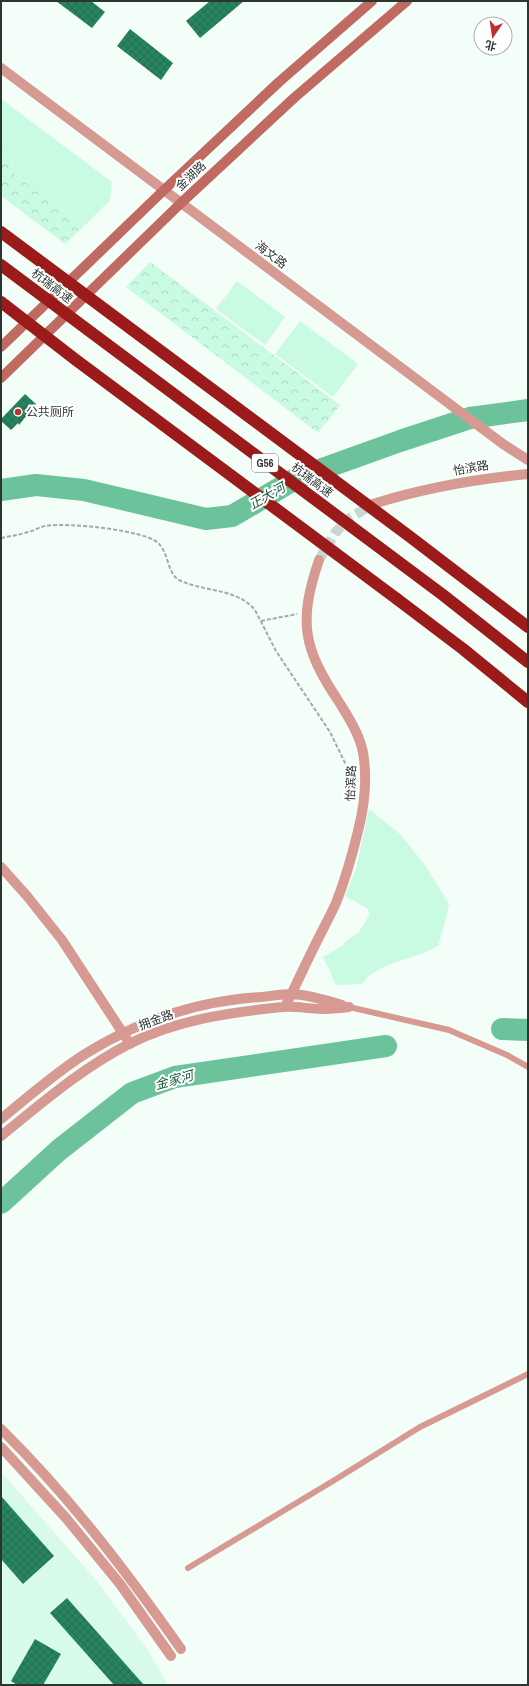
<svg xmlns="http://www.w3.org/2000/svg" width="529" height="1686" viewBox="0 0 529 1686" font-family="'Archivo Narrow','Noto Sans SC',sans-serif">
	<style>
		.built { fill: #d7fbe8 }
		.green { fill: #c8fbe1 }
		.forest { fill: url(#forest-crowns) }
		.lines { fill: none; stroke-linecap: round; stroke-linejoin: round }
		.river { stroke: #6cc39b; stroke-width: 22 }
		.building { fill: url(#building-cross-hatch) }
		.tertiary-tunnel { stroke: #cbd6d0; stroke-width: 10; stroke-dasharray: 10 5; stroke-linecap: butt }
		.path { stroke: #a2aca7; stroke-width: 2; stroke-dasharray: 4 2; stroke-linecap: butt }
		.service { stroke: #d79a93; stroke-width: 6 }
		.minor { stroke: #d79a93; stroke-width: 10 }
		.tertiary { stroke: #d79a93; stroke-width: 10 }
		.secondary { stroke: #c06a61; stroke-width: 10 }
		.motorway { stroke: #9b1a1a; stroke-width: 12 }
		.motorway-bridge { stroke: #9b1a1a; stroke-width: 12 }
		.poi-dot { fill: #be302c; stroke: #fff; stroke-width: 1.5 }
		.labels { text-anchor: middle; dominant-baseline: central; stroke-width: 4; stroke-linejoin: round; paint-order: stroke }
		.shield { fill: #fff; stroke: #6b726f; stroke-width: 1 }
		.shield-label { font-size: 11px; font-weight: bold; fill: #2c3631 }
		.street-label { font-size: 12px; fill: #2c3631; stroke: #fff }
		.poi-label { font-size: 12px; fill: #2c3631; stroke: #fff; text-anchor: start }
		.water-label { font-size: 13px; font-style: italic; fill: #175b40; stroke: #fff }
	</style>
	<defs>
		<pattern id="forest-crowns" width="20" height="18" patternUnits="userSpaceOnUse"><rect width="20" height="18" fill="#c8fbe1"/><path d="M2 6a3 3 0 1 1 6 0M12 15a3 3 0 1 1 6 0" fill="none" stroke="#acd8c2"/></pattern>
		<pattern id="building-cross-hatch" width="8" height="8" patternUnits="userSpaceOnUse"><rect width="8" height="8" fill="#288460"/><path d="M0 0l8 8M0 8l8-8" fill="none" stroke="#236d50"/></pattern>
	</defs>
	<rect width="100%" height="100%" fill="#f3fef8"/>
	<path class="built" d="M1 1472 96 1580 147 1649 168 1685H1Z"/>
	<path class="green" d="M1 99 112 182 110 200 84 226 15 175 10 153 1 147Z
		M237 281 285 317 265 345 216 309Z
		M300 321 358 364 333 397 275 354Z
		M369 809 400 834 426 867 449 904 446 918 438 946C417 958 393 960 373 973 369 975 365 980 362 984L336 985 323 957 342 946 347 940 359 932 370 914 367 908 345 896 356 869Z"/>
	<path class="forest" d="M1 147 10 153 15 175 84 226 65 244 1 196Z
		M150 262 340 405 318 433 126 287Z"/>
	<g class="lines">
		<path class="river" d="M1 490 36 485 84 490 206 519 232 516 297 478 400 441 470 418 528 410
			M502 1029 528 1030
			M1 1203 59 1150 132 1093 175 1077 386 1046"/>
	</g>
	<path class="building" d="M56 1H91L105 12 92 28Z
		M210 1H244L200 38 186 21Z
		M130 29 173 63 161 80 117 46Z
		M25 394 36 404 19 425 18 423 11 430 1 421V419Z
		M1 1496 54 1556 23 1584 1 1559Z
		M67 1598 144 1685H114L50 1613Z
		M35 1639 61 1654 43 1685H17L11 1681Z"/>
	<g class="lines">
		<path class="tertiary-tunnel" d="M319 560 335 533 348 519 373 504"/>
		<path class="path" d="M1 538C10 536 19 535 28 532 34 531 39 527 45 526 65 522 145 530 158 543 169 553 167 573 179 580 203 592 237 588 255 610L276 651 330 732 348 769H354
			M261 621 297 614"/>
		<path class="service" d="M349 1007 449 1030 507 1055 528 1067
			M188 1568 333 1481 420 1427 528 1374"/>
		<path class="minor" d="M1 68 503 444 528 460
			M1 867 27 896 62 940 130 1044
			M1 1429C69 1496 126 1571 181 1649
			M1 1447 66 1518 120 1584 171 1656"/>
		<path class="tertiary" d="M373 504C424 488 476 479 528 474
			M285 1007C296 985 306 963 317 941 323 929 330 916 336 903 345 880 352 856 358 831 364 808 367 784 364 759 362 738 350 720 339 702 303 648 298 622 319 560
			M1 1119C28 1097 55 1073 85 1054 138 1021 199 1001 261 997 271 996 282 994 292 994 309 995 326 1000 342 1005
			M1 1136C42 1103 82 1068 129 1044 176 1020 231 1012 283 1007 296 1006 309 1009 322 1009 331 1009 340 1008 349 1007"/>
		<path class="secondary" d="M1 347 164 190 279 82 372 1
			M1 378 181 203 294 98 407 1"/>
		<path class="motorway" d="M397 599 463 649 528 702"/>
		<path class="motorway-bridge" d="M1 232 409 536 528 627
			M1 265 443 595 528 662
			M1 302 76 360 397 599"/>
	</g>
	<circle class="poi-dot" cx="18" cy="412" r="4"/>
	<g class="labels">
		<rect class="shield" x="252" y="454" width="26" height="18" rx="3"/>
		<g class="shield-label">
			<text x="265" y="463">G56</text>
		</g>
		<g class="street-label">
			<text transform="translate(191 176) rotate(-43)">金湖路</text>
			<text transform="translate(271 255) rotate(37)">海文路</text>
			<text transform="translate(52 286) rotate(37)">杭瑞高速</text>
			<text transform="translate(471 468) rotate(-10)">怡滨路</text>
			<text transform="translate(312 480) rotate(37)">杭瑞高速</text>
			<text transform="translate(351 783) rotate(-88)">怡滨路</text>
			<text transform="translate(156 1020) rotate(-20)">拥金路</text>
		</g>
		<g class="poi-label">
			<text x="26" y="412">公共厕所</text>
		</g>
		<g class="water-label">
			<text transform="translate(267 496) rotate(-30)">正大河</text>
			<text transform="translate(174 1080) rotate(-15)">金家河</text>
		</g>
	</g>
	<rect width="529" height="1686" fill="none" stroke="#2c3631" stroke-width="4"/>
	<g transform="translate(493 36) rotate(193)"><circle r="19" fill="#ffffff" stroke="#abafad"/>
	<path d="M0-3L7 15L0 10L-7 15Z" fill="#be302c"/>
	<text y="-6" font-size="11" font-weight="bold" text-anchor="middle" fill="#2c3631">北</text>
	</g>
</svg>
